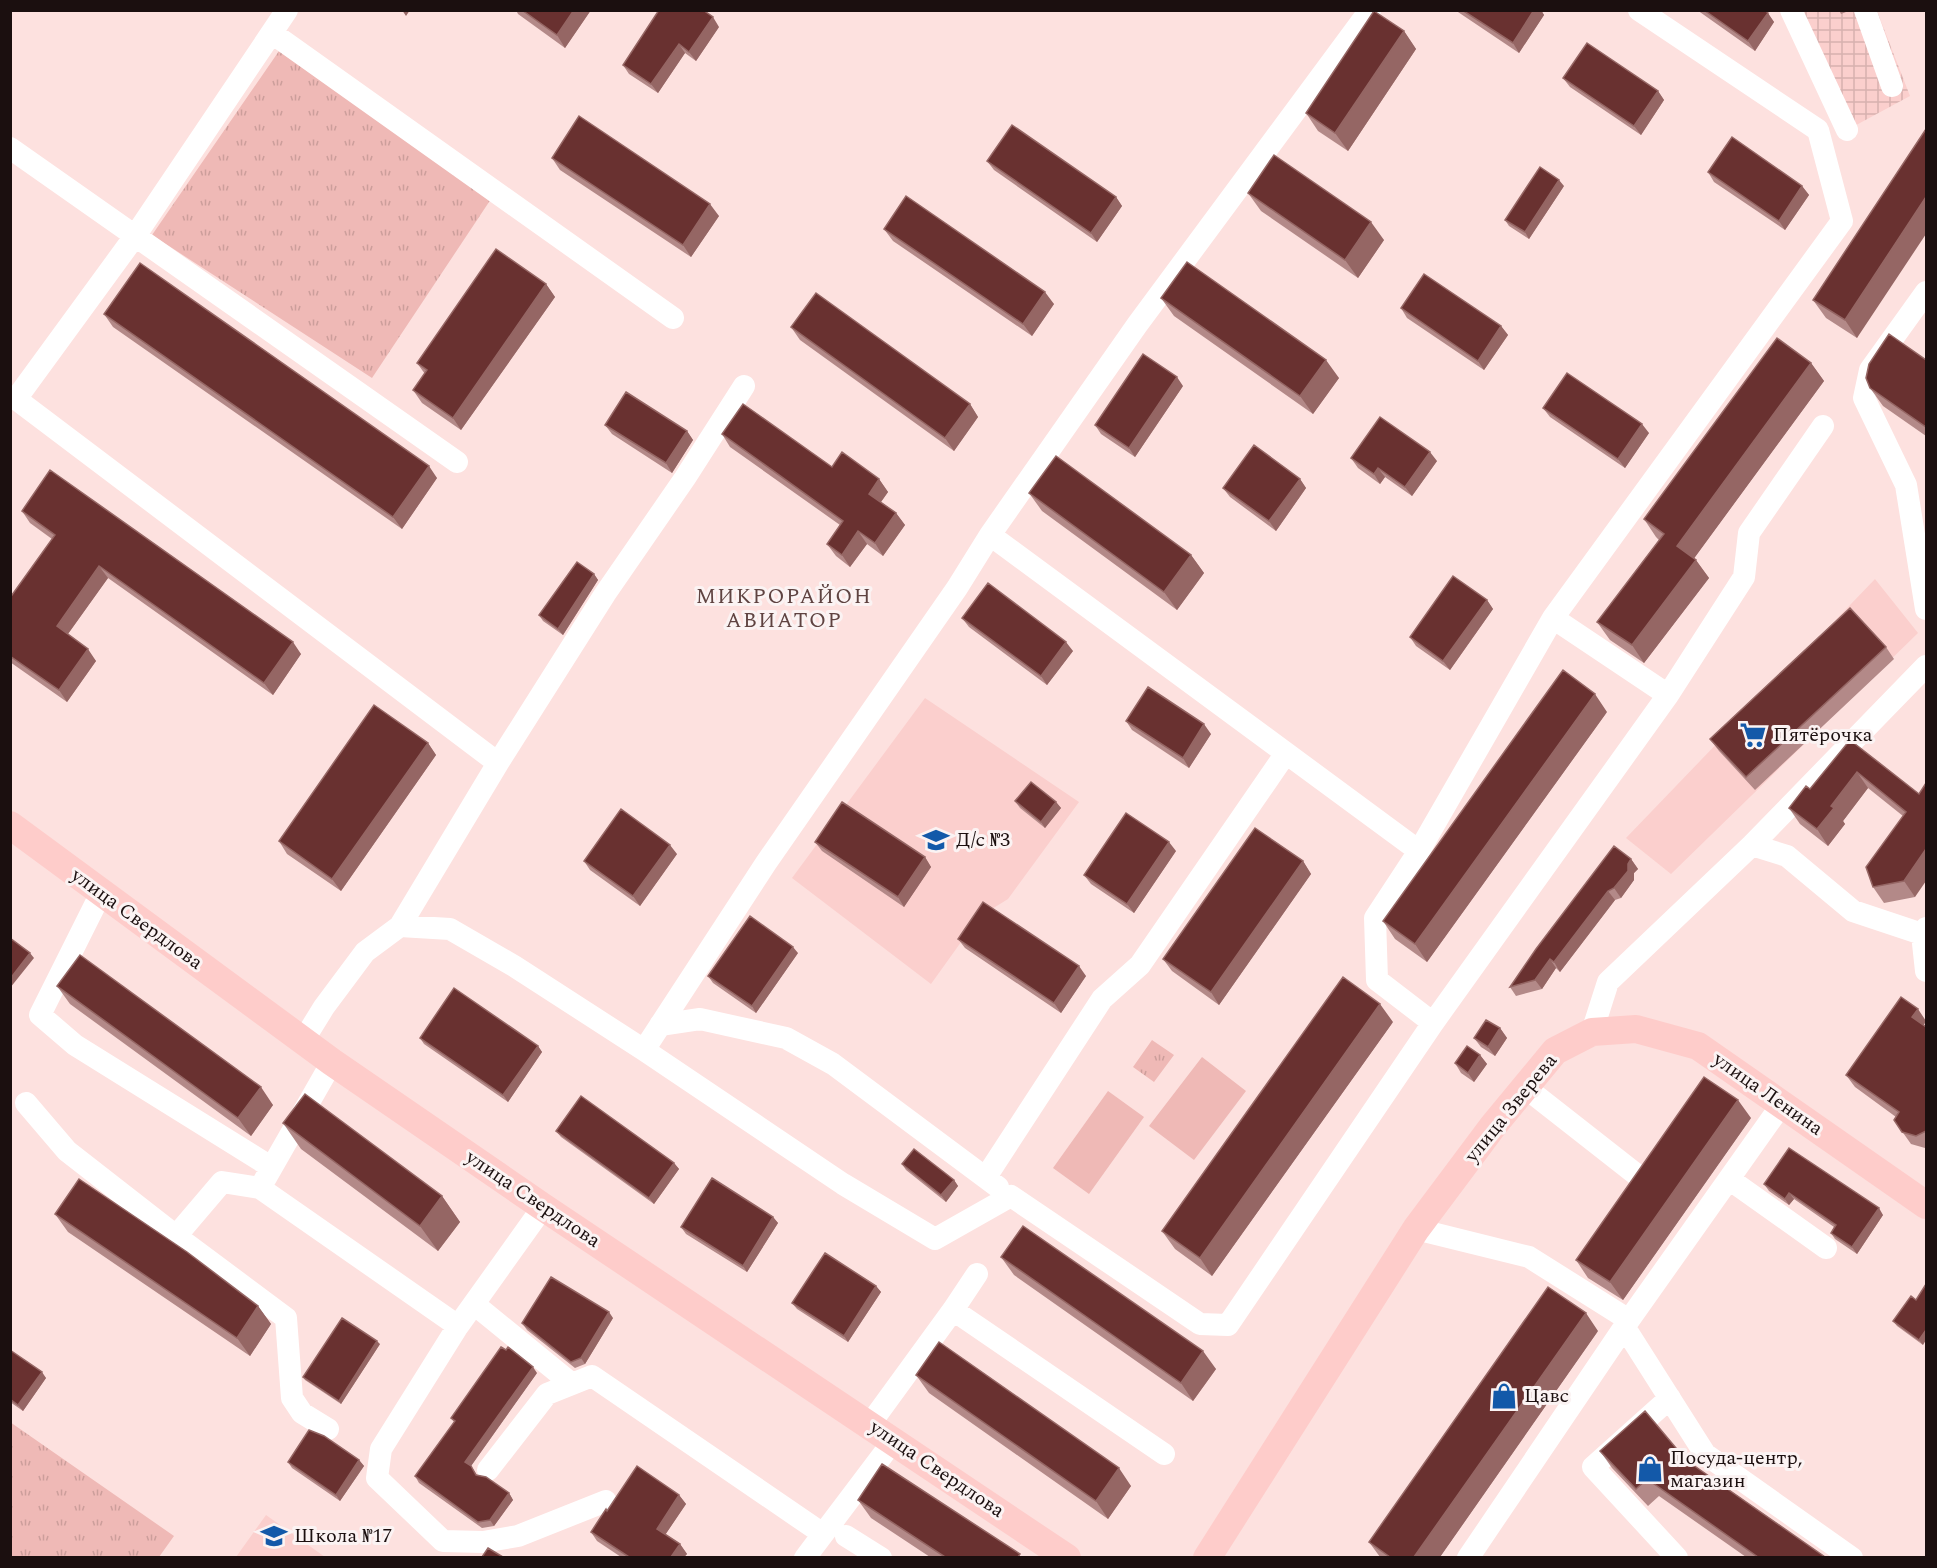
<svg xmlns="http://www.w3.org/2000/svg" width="1937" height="1568" viewBox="0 0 1937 1568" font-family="Spectral,serif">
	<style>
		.built { fill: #fbcfcd }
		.industrial { fill: url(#industrial-grid) }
		.grass { fill: url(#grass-tufts) }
		.garden { fill: #efb9b6 }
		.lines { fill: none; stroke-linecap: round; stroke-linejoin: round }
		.minor { stroke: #fff; stroke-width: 22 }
		.major { stroke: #feccca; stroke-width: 28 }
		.wall { fill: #b38988 }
		.shaded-wall { fill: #956664 }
		.building { fill: #693130; stroke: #956664; stroke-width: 1.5 }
		.labels { text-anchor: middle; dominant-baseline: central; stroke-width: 6; stroke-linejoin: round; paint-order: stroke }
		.poi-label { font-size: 20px; fill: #1b0f0f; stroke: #fbf3f3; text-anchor: start }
		.street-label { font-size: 20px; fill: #1b0f0f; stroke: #fbf3f3 }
		.neighbourhood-label { font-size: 21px; letter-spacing: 1.5px; fill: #5f4341; stroke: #fbf3f3 }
	</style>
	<defs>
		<pattern id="industrial-grid" width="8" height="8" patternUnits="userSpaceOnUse" patternTransform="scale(1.5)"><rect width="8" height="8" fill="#fbcfcd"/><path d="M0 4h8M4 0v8" fill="none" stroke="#d7b1af"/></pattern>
		<pattern id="grass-tufts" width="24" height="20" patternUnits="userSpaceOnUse" patternTransform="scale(1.5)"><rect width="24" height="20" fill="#efb9b6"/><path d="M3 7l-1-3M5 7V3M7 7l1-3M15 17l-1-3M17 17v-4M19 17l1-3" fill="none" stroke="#cc9e9b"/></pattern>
	</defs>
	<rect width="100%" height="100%" fill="#fde1df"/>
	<path class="built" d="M1875 579 1918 633 1671 874 1626 838Z
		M925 698 1079 802 1008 899 979 917 931 984 792 878Z
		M266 1515 325 1557H236Z"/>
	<path class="industrial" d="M1791 11H1877L1910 96 1847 130Z"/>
	<path class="grass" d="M279 51 491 199 372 378 152 235Z
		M1152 1040 1174 1055 1154 1082 1133 1067Z
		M10 1422 174 1536 159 1557H11Z"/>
	<path class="garden" d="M1202 1057 1246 1091 1194 1160 1149 1126Z
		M1108 1091 1144 1117 1089 1194 1053 1168Z"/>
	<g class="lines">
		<path class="minor" d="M287 10 135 236 16 399 498 763 400 926
			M1639 10 1818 130 1842 221 1553 618 1668 695
			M1791 10 1847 130
			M1865 10 1892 86
			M272 33 673 318
			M10 148 457 462
			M1926 292 1870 370 1864 398 1906 485 1926 609
			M990 535 1419 851
			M498 763 605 594 685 478 744 386
			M1752 845 1787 856 1853 911 1922 934 1926 928
			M101 893 40 1015 75 1045 271 1167
			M1922 934 1926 971
			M1433 1023 1377 980 1375 918 1419 851 1553 618
			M660 1025 700 1019 786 1038 833 1064 998 1187
			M1592 1032 1608 982 1752 845 1926 666
			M303 1041 324 1007 365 952 400 926 450 929 514 966 644 1050 843 1184 935 1239 1011 1196 1200 1324 1228 1325 1433 1023 1668 695 1744 577 1749 533 1823 426
			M644 1050 766 863 957 588 990 535 1137 325 1370 10
			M332 1062 260 1188 458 1326 543 1207
			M1526 1088 1637 1175
			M26 1103 67 1151 176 1236
			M986 1177 1102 999 1140 965 1286 753
			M1729 1179 1826 1248
			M260 1188 222 1182 176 1236 286 1318 292 1398 302 1413 328 1429
			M1416 1229 1529 1257 1629 1320
			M474 1304 572 1384
			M953 1310 1164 1454
			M458 1326 381 1449 377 1478 443 1541 483 1542 518 1536 606 1501
			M1625 1328 1705 1454 1852 1558
			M1670 1398 1593 1467 1677 1558
			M870 1424 953 1310 977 1274
			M488 1470 547 1394 592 1376 823 1534
			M846 1536 881 1558
			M805 1558 894 1440
			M1468 1558 1629 1320 1782 1104"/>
		<path class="major" d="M10 825 332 1062 543 1207 1067 1558
			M1207 1558 1416 1229 1493 1126 1555 1051 1592 1032 1636 1029 1698 1046 1926 1205"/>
	</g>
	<path class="wall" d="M516 10H591L565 48 518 14Z
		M1455 10H1541L1544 15 1519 53Z
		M1697 10H1765L1774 22 1755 51Z
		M1839 10H1851L1841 14Z
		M719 27 696 61 685 53 658 93 629 74 623 65Z
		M1404 31 1416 49 1348 151 1318 131 1306 113Z
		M1563 78 1658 91 1664 100 1641 135 1570 87Z
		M1926 129 1857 338 1826 318 1813 300Z
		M552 158 719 216 691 257 560 170Z
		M987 161 1116 197 1122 206 1097 242 994 170Z
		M1708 172 1802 186 1809 195 1785 230 1714 182Z
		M1564 186 1529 239 1509 226 1505 220Z
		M1248 193 1384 240 1358 278 1261 211Z
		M884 229 1054 304 1032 336 893 241Z
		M546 284 555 297 461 430 422 403 413 390 425 374 417 363Z
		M1161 298 1339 378 1313 414 1174 316Z
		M1401 308 1501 326 1508 335 1484 370 1407 318Z
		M104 314 437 478 402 529 113 327Z
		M791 327 970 404 978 417 954 451 800 340Z
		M1926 360V436L1883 406 1870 388Z
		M1811 363 1824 381 1694 558 1709 578 1644 663 1610 640 1597 622 1659 540 1656 537 1644 519Z
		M1183 386 1135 457 1101 434 1095 425Z
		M1543 408 1649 433 1625 468 1550 417Z
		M605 425 687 431 693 440 672 473 612 434Z
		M722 434 832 467 879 479 888 492 881 502 896 513 905 525 883 556 867 544 850 567 836 556 827 544 840 525 730 447Z
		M1351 458 1437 461 1412 496 1385 477 1380 484 1358 468Z
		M1300 479 1306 488 1276 531 1230 497 1223 488Z
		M1029 493 1191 555 1204 573 1177 610 1042 511Z
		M22 511 301 654 273 695 108 578 68 634 96 661 67 702 10 662V594L12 595 52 539 30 523Z
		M594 574 598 580 563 635 543 621 539 615Z
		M1487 600 1493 609 1450 670 1416 646 1410 637Z
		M962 618 1073 651 1047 685 969 627Z
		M1886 647 1894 659 1755 790 1719 751 1710 739Z
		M1607 712 1427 962 1395 939 1383 921Z
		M1126 721 1211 734 1189 768 1132 730Z
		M1850 740 1919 794 1915 897 1884 903 1873 887 1903 816 1868 788 1843 821 1845 824 1828 846 1800 824 1789 808 1810 789Z
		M428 743 436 755 341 891 287 854 279 841Z
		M1015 801 1056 802 1061 808 1045 828 1020 808Z
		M815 842 925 857 931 867 904 907 822 851Z
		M1176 851 1134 913 1091 884 1084 875Z
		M677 854 640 906 590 870 584 861Z
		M1631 859 1638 869 1634 873V880L1621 898 1615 900 1560 972 1556 968 1542 989 1516 996 1510 987Z
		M1303 861 1311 874 1219 1005 1172 971 1163 959Z
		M958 939 1086 976 1061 1013 965 948Z
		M798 953 756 1013 713 983 708 976Z
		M57 986 273 1105 251 1136 70 1004Z
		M1926 1021 1924 1025 1926 1027V1147L1925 1148 1911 1144 1894 1120 1896 1117 1855 1087 1846 1075Z
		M1393 1022 1212 1276 1175 1249 1162 1231Z
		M1500 1028 1507 1038 1495 1056 1481 1047 1474 1038Z
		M420 1038 538 1046 542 1052 508 1102 424 1044Z
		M1480 1055 1487 1064 1474 1082 1461 1073 1455 1063Z
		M1751 1118 1623 1300 1588 1278 1576 1260Z
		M283 1123 442 1196 460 1222 438 1251 301 1149Z
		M556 1131 674 1163 679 1169 654 1204 561 1137Z
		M902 1164 954 1180 958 1186 946 1202 906 1170Z
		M1764 1184 1883 1215 1857 1254 1835 1239 1831 1233 1834 1227 1794 1199 1789 1205 1769 1191Z
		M55 1214 258 1306 271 1324 250 1356 68 1232Z
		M773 1217 778 1223 747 1272 686 1234 681 1227Z
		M1001 1257 1216 1369 1193 1401 1014 1275Z
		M876 1286 881 1292 848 1342 797 1309 792 1303Z
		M1916 1300 1923 1345 1897 1326 1893 1321Z
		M613 1318 585 1364 575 1368 527 1330 522 1323Z
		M1598 1331 1440 1557H1380L1369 1542Z
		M380 1344 341 1404 305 1380 303 1377Z
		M10 1350 46 1378 23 1411 10 1402Z
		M537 1373 471 1466 477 1475 509 1493 513 1500 494 1526 482 1528 419 1483 415 1476 454 1422 451 1418Z
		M916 1375 1131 1486 1108 1519 929 1393Z
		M1600 1451 1686 1460 1825 1557H1746L1659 1496 1648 1506 1612 1468Z
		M359 1460 364 1466 340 1501 292 1468 288 1462Z
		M679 1495 686 1504 665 1535 680 1544 687 1554 684 1557H621L597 1541 591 1532 607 1511Z
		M858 1500 1022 1557H930L871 1518Z"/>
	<path class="shaded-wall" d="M402 10H410L406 16Z
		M574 10H591L565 48 557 35Z
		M1534 10H1541L1544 15 1519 53 1513 43Z
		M1768 13 1774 22 1755 51 1748 41Z
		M713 17 719 27 696 61 689 52Z
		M1404 31 1416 49 1348 151 1335 133Z
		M679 44 685 53 658 93 651 84Z
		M1658 91 1664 100 1641 135 1634 126Z
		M1559 180 1564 186 1529 239 1525 232Z
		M1802 186 1809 195 1785 230 1779 221Z
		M1116 197 1122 206 1097 242 1091 233Z
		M1926 197V234L1857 338 1845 320Z
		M710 204 719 216 691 257 683 245Z
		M1371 222 1384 240 1358 278 1345 260Z
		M546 284 555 297 461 430 453 418Z
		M1045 292 1054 304 1032 336 1023 324Z
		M1501 326 1508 335 1484 370 1478 361Z
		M1326 360 1339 378 1313 414 1300 396Z
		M1811 363 1824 381 1690 564 1677 546Z
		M1177 377 1183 386 1135 457 1129 448Z
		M970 404 978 417 954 451 945 438Z
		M1642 424 1649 433 1625 468 1618 459Z
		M687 431 693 440 672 473 666 463Z
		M1430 452 1437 461 1412 496 1405 487Z
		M429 466 437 478 402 529 393 517Z
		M1378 468 1385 477 1380 484 1374 474Z
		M879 479 888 492 878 506 869 494Z
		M1300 479 1306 488 1276 531 1269 521Z
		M896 513 905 525 883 556 875 543Z
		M858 531 867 544 850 567 842 555Z
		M1191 555 1204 573 1177 610 1164 592Z
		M1696 560 1709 578 1644 663 1632 645Z
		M99 566 108 578 65 638 57 626Z
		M594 574 598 580 563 635 558 629Z
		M1487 600 1493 609 1450 670 1443 661Z
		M293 642 301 654 273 695 264 683Z
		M1066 642 1073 651 1047 685 1041 676Z
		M88 649 96 661 67 702 59 690Z
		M1595 694 1607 712 1427 962 1415 944Z
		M1204 724 1211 734 1189 768 1183 758Z
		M428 743 436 755 341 891 332 879Z
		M1857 772 1868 788 1843 821 1845 824 1828 846 1817 829 1831 806Z
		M1056 802 1061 808 1045 828 1041 822Z
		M1169 842 1176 851 1134 913 1127 904Z
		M670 845 677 854 640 906 633 896Z
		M1926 849V881L1915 897 1904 881Z
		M925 857 931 867 904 907 898 897Z
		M1631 859 1638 869 1634 873V880L1621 898 1614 888Z
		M1303 861 1311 874 1219 1005 1211 992Z
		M1608 891 1615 900 1560 972 1554 962Z
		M793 947 798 953 756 1013 752 1006Z
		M30 953 34 958 10 988V979Z
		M1550 959 1556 968 1542 989 1535 980Z
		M1079 966 1086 976 1061 1013 1054 1003Z
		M1380 1004 1393 1022 1212 1276 1200 1258Z
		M1918 1009 1926 1021 1921 1029 1912 1017Z
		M1500 1028 1507 1038 1495 1056 1488 1047Z
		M538 1046 542 1052 508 1102 503 1095Z
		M1480 1055 1487 1064 1474 1082 1468 1073Z
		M261 1087 273 1105 251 1136 238 1118Z
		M1738 1100 1751 1118 1623 1300 1610 1282Z
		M674 1163 679 1169 654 1204 649 1198Z
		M954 1180 958 1186 946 1202 941 1195Z
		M1789 1193 1794 1199 1789 1205 1785 1199Z
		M442 1196 460 1222 438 1251 420 1226Z
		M1879 1208 1883 1215 1857 1254 1852 1247Z
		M773 1217 778 1223 747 1272 743 1266Z
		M876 1286 881 1292 848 1342 844 1336Z
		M258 1306 271 1324 250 1356 237 1338Z
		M609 1312 613 1318 585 1364 581 1358Z
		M1586 1313 1598 1331 1440 1557H1414Z
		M1926 1330V1340L1923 1345 1919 1340Z
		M377 1341 380 1344 341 1404 339 1401Z
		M1203 1351 1216 1369 1193 1401 1181 1383Z
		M533 1367 537 1373 471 1466 480 1481 465 1462Z
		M42 1372 46 1378 23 1411 18 1405Z
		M359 1460 364 1466 340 1501 336 1495Z
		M1119 1468 1131 1486 1108 1519 1096 1501Z
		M509 1493 513 1500 494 1526 490 1520Z
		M679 1495 686 1504 663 1538 657 1529Z
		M680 1544 687 1554 684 1557H671Z"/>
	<path class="building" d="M522 10H574L557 35Z
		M659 10H703L713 17 689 52 679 44 651 84 623 65Z
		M1462 10H1534L1513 43Z
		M1704 10H1765L1768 13 1748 41Z
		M1374 11 1404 31 1335 133 1306 113Z
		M1587 43 1658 91 1634 126 1563 78Z
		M579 116 710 204 683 245 552 158Z
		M1012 125 1116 197 1091 233 987 161Z
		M1926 129V197L1845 320 1813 300Z
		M1732 137 1802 186 1779 221 1708 172Z
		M1274 155 1371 222 1345 260 1248 193Z
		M1540 167 1559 180 1525 232 1505 220Z
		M906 196 1045 292 1023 324 884 229Z
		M496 249 546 284 453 418 413 390 427 370 417 363Z
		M1187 262 1326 360 1300 396 1161 298Z
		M140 263 429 466 393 517 104 314Z
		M1424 274 1501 326 1478 361 1401 308Z
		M816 293 970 404 945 438 791 327Z
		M1889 334 1926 360V427L1870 388 1866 378 1869 364Z
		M1777 338 1811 363 1677 546 1696 560 1632 645 1597 622 1664 534 1644 519Z
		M1143 354 1177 377 1129 448 1095 425Z
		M1567 373 1642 424 1618 459 1543 408Z
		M626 392 687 431 666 463 605 425Z
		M743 404 832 467 842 452 879 479 869 494 896 513 875 543 858 531 842 555 827 544 843 521 722 434Z
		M1380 417 1430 452 1405 487 1378 468 1374 474 1351 458Z
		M1254 445 1300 479 1269 521 1223 488Z
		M1056 456 1191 555 1164 592 1029 493Z
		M50 470 293 642 264 683 99 566 57 626 88 649 59 690 10 656V594L12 595 55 535 22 511Z
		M577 562 594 574 558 629 539 615Z
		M1453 576 1487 600 1443 661 1410 637Z
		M988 583 1066 642 1041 676 962 618Z
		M1850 608 1886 647 1746 777 1710 739Z
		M1563 670 1595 694 1415 944 1383 921Z
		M1148 687 1204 724 1183 758 1126 721Z
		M374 705 428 743 332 879 279 841Z
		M1850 740 1919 794 1926 783V849L1904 881 1873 887 1866 867 1906 812 1857 772 1831 806 1834 808 1817 829 1789 808 1806 786 1810 789Z
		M1031 782 1056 802 1041 822 1015 801Z
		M842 802 925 857 898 897 815 842Z
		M621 809 670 845 633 896 584 861Z
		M1126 813 1169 842 1127 904 1084 875Z
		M1255 828 1303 861 1211 992 1163 959Z
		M1614 846 1631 859 1628 864V871L1614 888 1608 891 1554 962 1550 959 1535 980 1510 987 1536 949Z
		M983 902 1079 966 1054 1003 958 939Z
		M750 916 793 947 752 1006 708 976Z
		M10 938 30 953 10 979Z
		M80 955 261 1087 238 1118 57 986Z
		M1343 977 1380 1004 1200 1258 1162 1231Z
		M454 988 538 1046 503 1095 420 1038Z
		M1901 997 1918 1009 1912 1017 1926 1027V1131L1916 1136 1902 1132 1894 1120 1899 1112 1846 1075Z
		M1486 1020 1500 1028 1488 1047 1474 1038Z
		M1467 1046 1480 1055 1468 1073 1455 1063Z
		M1704 1077 1738 1100 1610 1282 1576 1260Z
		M305 1094 442 1196 420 1226 283 1123Z
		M581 1096 674 1163 649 1198 556 1131Z
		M1789 1148 1879 1208 1852 1247 1831 1233 1836 1225 1789 1193 1785 1199 1764 1184Z
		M914 1149 954 1180 941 1195 902 1164Z
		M712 1178 773 1217 743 1266 681 1227Z
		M79 1179 187 1252 258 1306 237 1338 55 1214Z
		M1023 1226 1203 1351 1181 1383 1001 1257Z
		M825 1253 876 1286 844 1336 792 1303Z
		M551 1277 609 1312 581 1358 571 1362 522 1323Z
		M1926 1284V1330L1919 1340 1893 1321 1911 1296 1916 1300Z
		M1548 1287 1586 1313 1414 1557H1390L1369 1542Z
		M342 1318 377 1341 339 1401 303 1377Z
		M939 1342 1119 1468 1096 1501 916 1375Z
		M501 1347 506 1350 508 1347 533 1367 465 1462 471 1466 476 1475 486 1477 509 1493 490 1520 478 1522 415 1476 455 1421 451 1418Z
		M10 1350 42 1372 18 1405 10 1399Z
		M1645 1411 1686 1460 1825 1557H1758L1647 1479 1636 1489 1600 1451Z
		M309 1430 324 1436 359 1460 336 1495 288 1462Z
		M882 1464 1020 1554 1018 1557H945L858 1500Z
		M637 1466 679 1495 657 1529 680 1544 671 1557H629L591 1532 606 1509 607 1511Z
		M488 1548 503 1557H482Z"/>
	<defs>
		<g id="supermarket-bare" transform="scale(2.07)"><path d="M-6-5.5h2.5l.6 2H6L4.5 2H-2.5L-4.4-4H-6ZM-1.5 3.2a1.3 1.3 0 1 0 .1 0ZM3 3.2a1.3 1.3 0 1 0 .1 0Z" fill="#1359a9" stroke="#fbf3f3" stroke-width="2.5" paint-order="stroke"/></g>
		<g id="school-bare" transform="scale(2.07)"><path d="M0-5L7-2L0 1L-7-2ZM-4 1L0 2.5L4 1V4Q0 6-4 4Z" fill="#1359a9" stroke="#fbf3f3" stroke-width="2.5" paint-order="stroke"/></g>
		<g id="shop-bare" transform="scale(2.07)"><path d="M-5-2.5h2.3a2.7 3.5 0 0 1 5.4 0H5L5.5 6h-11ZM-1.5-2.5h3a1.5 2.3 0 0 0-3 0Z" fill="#1359a9" stroke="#fbf3f3" stroke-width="2.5" paint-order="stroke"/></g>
	</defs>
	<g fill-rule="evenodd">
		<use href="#supermarket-bare" x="1753" y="735"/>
		<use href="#school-bare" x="936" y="840"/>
		<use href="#shop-bare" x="1504" y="1396"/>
		<use href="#shop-bare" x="1650" y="1469"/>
		<use href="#school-bare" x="274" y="1536"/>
	</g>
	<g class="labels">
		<g class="poi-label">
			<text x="1773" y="735">Пятёрочка</text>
			<text x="956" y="840">Д/с №3</text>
			<text x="1524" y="1396">Цавс</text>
			<text x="1670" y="1458">Посуда-центр,<tspan x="1670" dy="23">магазин</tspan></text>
			<text x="294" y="1536">Школа №17</text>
		</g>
		<g class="street-label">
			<text transform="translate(137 919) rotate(36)">улица Свердлова</text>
			<text transform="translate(1768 1094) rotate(35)">улица Ленина</text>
			<text transform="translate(1511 1108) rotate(-51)">улица Зверева</text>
			<text transform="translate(533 1199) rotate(34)">улица Свердлова</text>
			<text transform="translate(937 1469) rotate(34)">улица Свердлова</text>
		</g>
		<g class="neighbourhood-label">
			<text x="784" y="597">МИКРОРАЙОН<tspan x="784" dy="24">АВИАТОР</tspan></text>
		</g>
	</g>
	<rect width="1937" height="1568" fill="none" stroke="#1b0f0f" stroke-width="24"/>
</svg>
